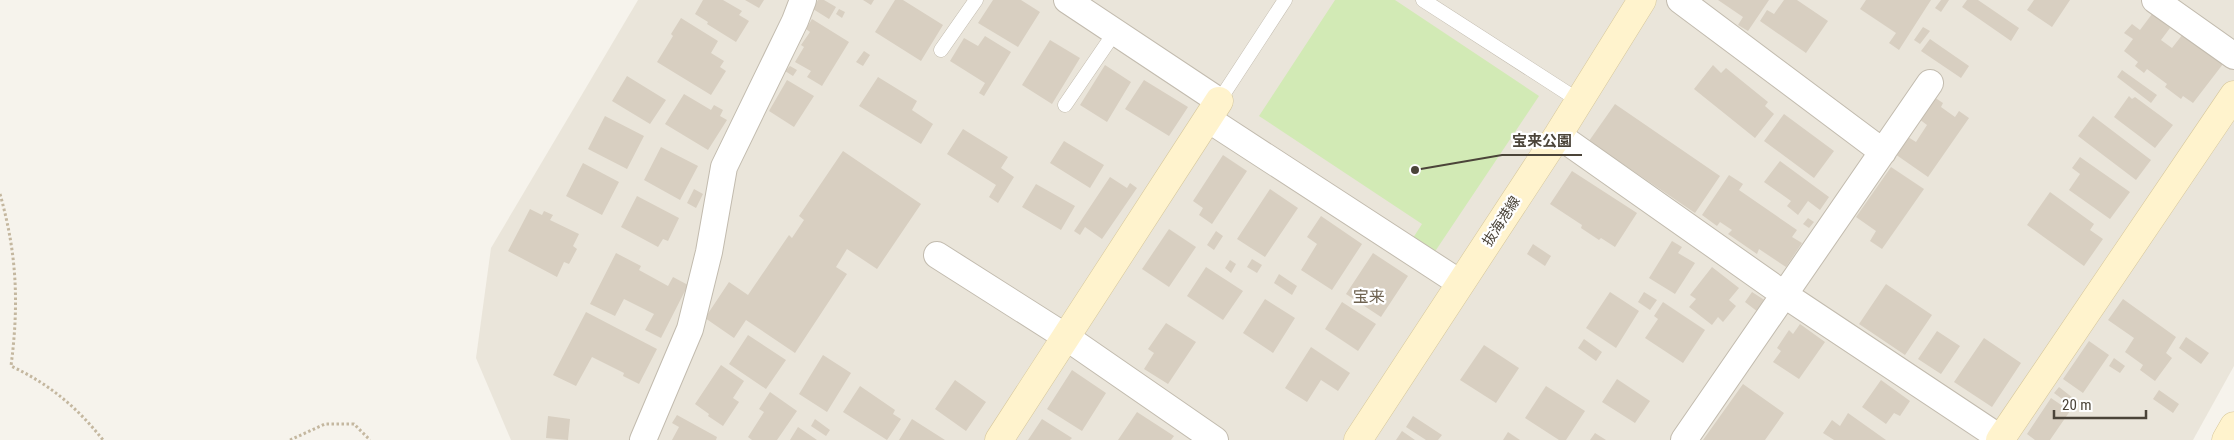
<svg xmlns="http://www.w3.org/2000/svg" width="2234" height="440" viewBox="0 0 2234 440" font-family="'Roboto Condensed','Noto Sans JP',sans-serif">
	<style>
		.residential { fill: #eae5da }
		.green { fill: #d2eab5 }
		.building { fill: #d8cfc1 }
		.lines { fill: none; stroke-linecap: round; stroke-linejoin: round }
		.lane-casing { stroke: #c2bbae; stroke-width: 15 }
		.street-casing { stroke: #c2bbae; stroke-width: 28 }
		.secondary-casing { stroke: #d6c79b; stroke-width: 29 }
		.path { stroke: #c4b79f; stroke-width: 3; stroke-dasharray: 2.5 2.5; stroke-linecap: butt }
		.lane { stroke: #fff; stroke-width: 14 }
		.street { stroke: #fff; stroke-width: 26 }
		.secondary { stroke: #fff3cd; stroke-width: 28 }
		.labels { text-anchor: middle; dominant-baseline: central; stroke-width: 4.5; stroke-linejoin: round; paint-order: stroke }
		.street-label { font-size: 14px; fill: #4b4439; stroke: #fff }
		.quarter-label { font-size: 16px; fill: #6e6250; stroke: #fff }
		.leader { fill: none; stroke: #4b4439; stroke-width: 2 }
		.callout-dot { fill: #4b4439; stroke: #fff; stroke-width: 2 }
		.callout-label { font-size: 15px; text-anchor: middle; font-weight: bold; fill: #4b4439; stroke: #fff; stroke-width: 4.5; stroke-linejoin: round; paint-order: stroke }
	</style>
	<rect width="100%" height="100%" fill="#f6f3ec"/>
	<path class="residential" d="M638 0H2234V366L2193 440H511L476 358 491 248Z"/>
	<path class="green" d="M1335 0H1395L1539 96 1434 253 1413 238 1422 224 1259 116Z"/>
	<path class="building" d="M703 0H723L742 11 739 15 749 21 736 42 707 24 708 22 695 14Z
		M745 0H764L759 8Z
		M818 0H824L836 7 829 19 813 9Z
		M863 0H874L871 5Z
		M895 0H903L943 25 921 61 875 32Z
		M993 0H1021L1040 12 1018 47 978 23Z
		M1718 0H1769L1748 31 1738 25 1743 17Z
		M1784 0H1797L1828 21 1806 53 1760 21 1767 10 1774 14Z
		M1866 0H1931L1899 50 1889 43 1896 33 1860 9Z
		M1941 0H1949L1941 12 1935 8Z
		M1967 0H1978L2019 28 2011 41 1962 7Z
		M2034 0H2070L2052 27 2027 10Z
		M839 9 845 12 842 18 836 14Z
		M2152 14 2170 28 2161 40 2172 48 2183 34 2223 64 2193 103 2183 96 2181 99 2165 87 2167 84 2147 69 2144 73 2135 66 2138 62 2124 51 2133 39 2124 33 2132 24 2140 30Z
		M681 18 718 41 711 53 724 61 720 67 726 71 711 95 657 62 673 36 671 34Z
		M812 19 849 42 822 86 807 77 811 71 795 62 804 47 801 45 810 32 806 29Z
		M1923 27 1930 31 1920 44 1914 40Z
		M985 36 1011 52 984 96 979 93 985 83 950 61 964 38 978 46Z
		M1930 39 1969 66 1961 78 1921 51Z
		M1050 40 1080 58 1052 104 1022 85Z
		M864 51 870 55 863 66 856 62Z
		M1105 65 1131 82 1107 122 1080 105Z
		M1713 65 1721 73 1726 68 1768 102 1765 106 1774 114 1755 138 1694 89Z
		M790 66 797 70 793 76 785 71Z
		M2122 70 2157 95 2151 103 2117 77Z
		M627 76 666 100 650 124 612 101Z
		M878 77 917 101 912 110 933 124 921 144 859 106Z
		M787 80 814 96 794 127 769 111Z
		M1144 80 1188 107 1169 136 1125 109Z
		M684 94 711 110 714 105 723 110 720 116 727 120 708 150 665 124Z
		M2129 96 2132 99 2135 97 2173 125 2155 148 2114 117Z
		M1934 97 1943 103 1941 107 1955 117 1959 111 1969 118 1928 177 1895 154 1908 137 1916 142 1927 125 1919 119Z
		M1615 104 1720 176 1695 213 1589 141Z
		M1784 114 1834 151 1814 178 1764 141Z
		M605 116 644 136 627 169 588 149Z
		M2093 116 2151 160 2136 180 2078 136Z
		M963 129 1008 157 1001 168 1014 177 998 203 989 197 996 185 947 154Z
		M1064 141 1104 165 1090 188 1050 163Z
		M661 147 698 166 680 200 644 180Z
		M843 151 921 204 877 269 847 249 836 267 847 274 795 353 746 320 734 338 705 318 729 282 748 295 789 235 792 238 804 220 799 216Z
		M1223 155 1247 171 1212 224 1199 215 1203 208 1193 201Z
		M2080 157 2130 192 2110 219 2069 190 2080 174 2072 168Z
		M1780 161 1829 197 1820 210 1808 201 1798 215 1787 206 1791 201 1764 182Z
		M583 163 619 182 602 215 566 196Z
		M1891 167 1924 189 1882 249 1870 241 1876 231 1856 217Z
		M1572 171 1637 213 1615 247 1601 238 1599 240 1581 228 1582 225 1550 204Z
		M1729 175 1743 184 1739 190 1797 230 1792 237 1802 243 1786 267 1759 249 1757 254 1728 234 1732 230 1720 222 1717 226 1702 215Z
		M1110 177 1127 188 1130 183 1137 188 1102 239 1085 227 1080 235 1074 231Z
		M1036 184 1075 206 1061 230 1022 207Z
		M694 189 703 194 696 208 687 203Z
		M1270 189 1298 208 1265 257 1237 239Z
		M2050 192 2094 224 2090 230 2103 239 2084 266 2027 225Z
		M637 196 679 218 668 241 663 239 658 247 621 227Z
		M530 209 542 215 544 211 553 215 550 220 579 234 573 246 577 249 569 264 564 262 557 277 508 251Z
		M1321 216 1362 244 1332 290 1301 270 1317 244 1307 237Z
		M1808 218 1814 222 1809 228 1803 224Z
		M1169 229 1196 247 1169 287 1142 269Z
		M1216 231 1223 236 1214 250 1207 245Z
		M1672 241 1682 247 1678 253 1695 263 1675 294 1649 278Z
		M1533 244 1551 256 1545 266 1527 254Z
		M616 253 641 266 639 270 668 286 673 277 688 285 661 338 645 330 654 314 624 299 615 316 590 304Z
		M1373 253 1408 276 1381 317 1346 294Z
		M1252 259 1262 265 1257 273 1247 267Z
		M1230 260 1236 264 1231 273 1225 268Z
		M1206 267 1243 291 1223 320 1187 296Z
		M1712 267 1739 288 1729 300 1736 306 1723 322 1718 317 1712 325 1689 307 1696 299 1690 295Z
		M1279 274 1297 286 1292 295 1274 283Z
		M1886 284 1932 315 1905 355 1859 324Z
		M1610 292 1639 311 1616 348 1586 328Z
		M1644 292 1657 300 1650 310 1638 302Z
		M1752 292 1766 301 1758 312 1745 302Z
		M1265 299 1295 318 1273 353 1243 333Z
		M2123 299 2176 337 2166 353 2172 358 2155 381 2140 370 2143 365 2125 352 2134 338 2108 320Z
		M1342 302 1376 324 1358 351 1325 329Z
		M1663 302 1705 330 1683 363 1645 338 1658 319 1654 316Z
		M586 312 657 349 639 384 623 376 624 373 592 357 576 386 553 375Z
		M1166 323 1196 342 1168 384 1144 369 1154 353 1148 349Z
		M1800 324 1825 342 1799 379 1773 362 1781 351 1777 348 1789 330 1793 334Z
		M1937 331 1960 346 1941 374 1918 359Z
		M748 335 786 360 766 389 729 364Z
		M2186 337 2209 353 2201 364 2179 348Z
		M1984 338 2021 363 1992 407 1954 382Z
		M1584 339 1602 352 1596 361 1578 348Z
		M2089 341 2109 355 2083 393 2063 379Z
		M1484 345 1519 368 1496 403 1460 380Z
		M1311 347 1350 373 1338 391 1321 380 1307 402 1285 388Z
		M823 355 851 373 827 412 799 394Z
		M2114 358 2125 366 2120 373 2109 366Z
		M721 365 744 381 733 398 739 402 723 426 708 416 709 414 695 404Z
		M1072 370 1106 393 1082 431 1047 409Z
		M1617 379 1650 401 1635 423 1602 402Z
		M955 380 986 402 966 431 935 409Z
		M1881 380 1910 401 1900 416 1894 413 1886 424 1862 407Z
		M1743 384 1784 413 1765 440H1703Z
		M860 386 895 410 893 414 901 419 887 440 843 412Z
		M1546 386 1585 411 1566 440H1559L1525 418Z
		M2059 387 2073 398 2069 404 2054 393Z
		M2159 390 2179 404 2173 413 2153 399Z
		M770 392 797 411 777 440H752L748 437 764 412 759 409Z
		M2051 398 2070 411 2050 440H2035L2027 434Z
		M1137 412 1174 436 1171 440H1118Z
		M1848 413 1886 440H1834L1823 433 1832 420 1840 426Z
		M677 415 717 437 716 440H672L679 427 672 423Z
		M548 416 570 419 568 440 546 438Z
		M1413 416 1442 435 1438 440H1426L1406 427Z
		M815 419 830 430 826 436 811 426Z
		M912 419 945 440H899Z
		M1042 419 1072 438 1070 440H1028Z
		M798 427 817 440H790Z
		M1402 431 1415 440H1396Z
		M1508 432 1520 440H1503Z
		M1595 433 1606 440H1590Z"/>
	<g class="lines">
		<g class="lane-casing">
			<path id="lane" d="M1423 0 1578 100
				M941 50 976 0
				M1219 101 1285 0
				M1065 105 1115 32"/>
		</g>
		<g class="street-casing">
			<path id="street" d="M1067 0 1219 101
				M1680 0 1883 152
				M2155 0 2234 56
				M1208 119 1460 283
				M1558 135 1785 295 2003 440
				M937 255 1066 337 1215 440
				M643 440 690 329 709 252 724 167 795 21 803 0
				M1684 440 1930 83"/>
		</g>
		<g class="secondary-casing">
			<path id="secondary" d="M999 440 1219 101
				M1358 440 1558 135 1642 0
				M2000 440 2234 95
				M2226 440 2234 426"/>
		</g>
		<path class="path" d="M0 194C17 254 19 304 11 366 49 384 77 407 103 440
			M290 440 325 424H354L370 440"/>
		<use href="#lane" class="lane"/>
		<use href="#street" class="street"/>
		<use href="#secondary" class="secondary"/>
	</g>
	<g class="labels">
		<g class="street-label">
			<text transform="translate(1501 221) rotate(-57)">抜海港線</text>
		</g>
		<g class="quarter-label">
			<text x="1369" y="296">宝来</text>
		</g>
	</g>
	<path class="leader" d="M1415 170L1502 155H1582"/>
	<circle class="callout-dot" cx="1415" cy="170" r="5"/>
	<g class="callout-label">
		<text x="1542" y="146">宝来公園</text>
	</g>
	<path d="M2054 410v8h92v-8" fill="none" stroke="#4b4439" stroke-width="2.5"/>
	<text x="2062" y="410" font-size="15" fill="#4b4439" stroke="#ffffff" stroke-width="4" paint-order="stroke">20 m</text>
</svg>
